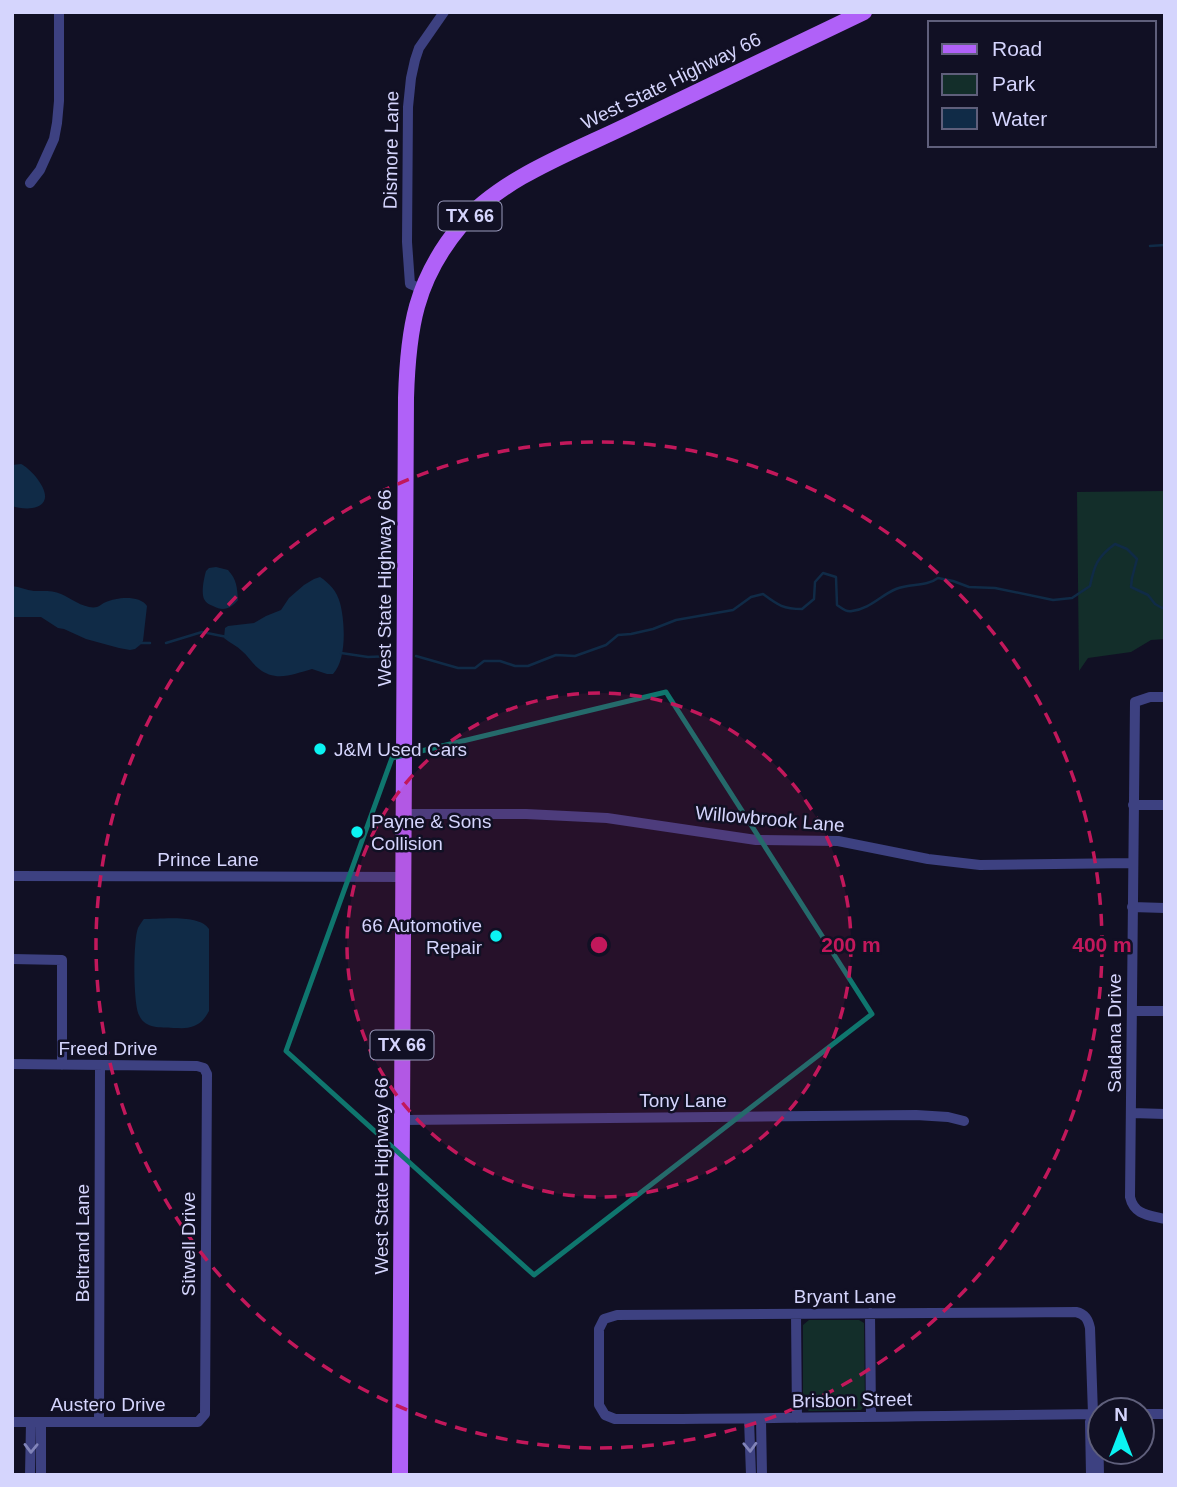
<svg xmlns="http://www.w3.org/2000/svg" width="1177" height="1487" viewBox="0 0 1177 1487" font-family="Helvetica,sans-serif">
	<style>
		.green { fill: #132e2a }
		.water { fill: #102b47 }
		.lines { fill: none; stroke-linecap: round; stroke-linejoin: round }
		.stream { stroke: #102b47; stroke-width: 2.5 }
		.minor { stroke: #3d4181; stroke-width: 10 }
		.primary { stroke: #b061f8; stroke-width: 16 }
		.oneway { stroke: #8184b9 }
		.marked { fill: none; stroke: #0f766e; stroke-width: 5; stroke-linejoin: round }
		.ring { fill: none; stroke: #c2185b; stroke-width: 3.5; stroke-dasharray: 12 9 }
		.poi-dot { fill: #0bf3f2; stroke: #111024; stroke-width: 2.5 }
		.labels { text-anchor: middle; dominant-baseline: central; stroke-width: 5; stroke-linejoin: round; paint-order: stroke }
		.shield { fill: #111024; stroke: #9a9abc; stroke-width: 2 }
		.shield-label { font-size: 18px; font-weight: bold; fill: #d5d5fd }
		.street-label { font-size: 19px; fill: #d5d5fd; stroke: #111024 }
		.poi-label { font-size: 19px; fill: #d5d5fd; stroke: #111024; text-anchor: start }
		.centre { fill: #c2185b; stroke: #111024; stroke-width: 3.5 }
		.ring-label { font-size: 21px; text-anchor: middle; font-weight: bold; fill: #c2185b; stroke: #111024; stroke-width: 5; stroke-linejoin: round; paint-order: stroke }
	</style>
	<rect width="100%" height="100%" fill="#111024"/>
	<path class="green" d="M1165 491V639L1151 640 1131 652 1088 658 1079 671 1077 492Z
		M809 1320H859L864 1323 865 1405 861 1410 809 1411 803 1406V1325Z"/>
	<path class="water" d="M21 464C30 468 50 490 44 501 39 511 21 509 12 506V465Z
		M216 567 228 570C237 580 237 587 238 600 231 608 224 612 213 606 210 605 206 603 204 599 201 592 204 578 206 571L209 568Z
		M320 577C329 583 337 591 340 603 345 621 347 660 333 674H327L312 669C293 674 276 683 258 668 252 663 248 656 242 651 237 646 230 643 224 638L225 628 228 626 254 623 266 616 281 610 289 598 304 585 314 579Z
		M12 586C20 587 26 590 34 591 42 591 53 590 61 594 70 598 86 610 97 607 100 606 103 603 106 602 117 597 140 595 147 606L143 641 140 645 135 649 130 650 119 648 86 639 64 629 58 628 41 617H12Z
		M144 919C161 919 200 914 209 929V1011C205 1018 202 1023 194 1026 187 1029 181 1028 173 1028 160 1027 145 1029 139 1015 133 1003 133 940 138 928 139 926 143 920 144 919Z"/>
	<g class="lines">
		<path class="stream" d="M1150 246 1165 245
			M140 643H150
			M166 643 202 632 227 637
			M341 653 368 657 392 656
			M416 656 458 668H475L484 661H500L515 666H528L556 655 575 656 606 645 618 635 631 634 653 629 676 620 733 610 751 597 763 594C778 605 783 609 802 609L814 599 815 582 823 573 836 577 837 605C843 609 846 612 852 611 870 609 881 595 896 589 911 583 926 587 938 578L953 581 969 587 995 588 1053 600 1072 598 1090 586C1094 566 1097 557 1115 544L1127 549 1137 559 1132 578 1131 587 1148 595 1155 604 1162 608 1165 607"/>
		<path class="minor" d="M30 183 40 170 54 139 57 123 59 101V12
			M422 289 410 284 407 242 408 107 411 78 415 60 419 48 444 12
			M1165 697H1150L1135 702 1130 1197C1134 1215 1149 1215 1165 1219
			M1133 805H1165
			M404 814H526L607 818 756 840 838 841 928 859 980 865 1132 863
			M12 876 403 877
			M1132 907 1165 908
			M12 959 62 960V1065
			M1132 1011H1165
			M12 1064 197 1066 204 1068 207 1074 205 1414 198 1422H12
			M1132 1113 1165 1114
			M402 1120 916 1115 948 1117 964 1121
			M870 1313 871 1417
			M796 1314 797 1418
			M1093 1414 1098 1423 1099 1475
			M1142 1414H1165
			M749 1419 751 1475
			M761 1419 762 1475
			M41 1422V1475
			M99 1422 100 1065
			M30 1475 31 1422
			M1091 1475 1090 1422 1093 1414 1090 1328C1088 1319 1085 1314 1076 1312L617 1315 604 1319 599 1329V1405L605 1415 615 1419C774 1419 934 1416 1093 1414H1100"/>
		<path class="primary" d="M400 1475 406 398C408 329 415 280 461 225 500 179 570 153 624 127 704 89 784 51 864 12"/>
	</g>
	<defs><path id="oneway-chevron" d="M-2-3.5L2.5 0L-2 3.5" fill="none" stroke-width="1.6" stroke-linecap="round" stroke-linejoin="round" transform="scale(1.75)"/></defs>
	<g class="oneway">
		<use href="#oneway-chevron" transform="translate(750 1447) rotate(88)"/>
		<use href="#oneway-chevron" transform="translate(31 1448) rotate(91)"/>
	</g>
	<path class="marked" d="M666 692 872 1014 534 1275 286 1051 392 758Z"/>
	<circle cx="599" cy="945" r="252" fill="#c2185b" fill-opacity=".12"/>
	<g class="ring">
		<circle cx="599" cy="945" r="252"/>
		<circle cx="599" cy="945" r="503"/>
	</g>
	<g class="poi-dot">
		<circle cx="320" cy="749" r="7"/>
		<circle cx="357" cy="832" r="7"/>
		<circle cx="496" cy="936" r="7"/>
	</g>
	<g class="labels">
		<g class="shield">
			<rect x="438.5" y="201.5" width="63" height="29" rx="5"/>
			<rect x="370.5" y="1030.5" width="63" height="29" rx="5"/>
		</g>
		<g class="shield-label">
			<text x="470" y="216">TX 66</text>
			<text x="402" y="1045">TX 66</text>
		</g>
		<g class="street-label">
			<text transform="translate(671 81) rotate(-26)">West State Highway 66</text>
			<text transform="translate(391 150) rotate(-89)">Dismore Lane</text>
			<text transform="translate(384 588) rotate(-90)">West State Highway 66</text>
			<text transform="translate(770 819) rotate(5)">Willowbrook Lane</text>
			<text x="208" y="859">Prince Lane</text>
			<text transform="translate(1114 1033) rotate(-90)">Saldana Drive</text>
			<text x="108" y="1048">Freed Drive</text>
			<text x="683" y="1100">Tony Lane</text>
			<text transform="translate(381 1176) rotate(-90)">West State Highway 66</text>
			<text transform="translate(82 1243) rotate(-90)">Beltrand Lane</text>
			<text transform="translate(188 1244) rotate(-90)">Sitwell Drive</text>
			<text x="845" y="1296">Bryant Lane</text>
			<text transform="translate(852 1400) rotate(-1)">Brisbon Street</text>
			<text x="108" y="1404">Austero Drive</text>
		</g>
		<g class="poi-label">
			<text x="334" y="749">J&amp;M Used Cars</text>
			<text x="371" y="821">Payne &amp; Sons<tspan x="371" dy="22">Collision</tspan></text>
			<text x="482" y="925" text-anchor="end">66 Automotive<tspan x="482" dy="22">Repair</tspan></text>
		</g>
	</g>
	<circle cx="599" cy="945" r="10" class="centre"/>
	<g class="ring-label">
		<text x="851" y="952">200 m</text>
		<text x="1102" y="952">400 m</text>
	</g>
	<rect width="1177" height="1487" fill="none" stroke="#d5d5fd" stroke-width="28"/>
	<rect x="928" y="21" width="228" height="126" fill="#111024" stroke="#5f5f7b" stroke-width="2"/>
	<rect x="942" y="44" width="35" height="10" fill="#b061f8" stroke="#5f5f7b" stroke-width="2"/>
	<text x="992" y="56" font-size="21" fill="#d5d5fd">Road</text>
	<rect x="942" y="74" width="35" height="21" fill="#132e2a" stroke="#5f5f7b" stroke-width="2"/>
	<text x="992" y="91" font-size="21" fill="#d5d5fd">Park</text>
	<rect x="942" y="108" width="35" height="21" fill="#102b47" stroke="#5f5f7b" stroke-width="2"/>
	<text x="992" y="126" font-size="21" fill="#d5d5fd">Water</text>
	<g transform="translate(1121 1431)"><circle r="33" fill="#111024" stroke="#5f5f7b" stroke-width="2"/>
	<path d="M0-5L12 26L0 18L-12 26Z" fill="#0bf3f2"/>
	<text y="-10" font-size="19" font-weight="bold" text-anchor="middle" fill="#d5d5fd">N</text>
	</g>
</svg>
